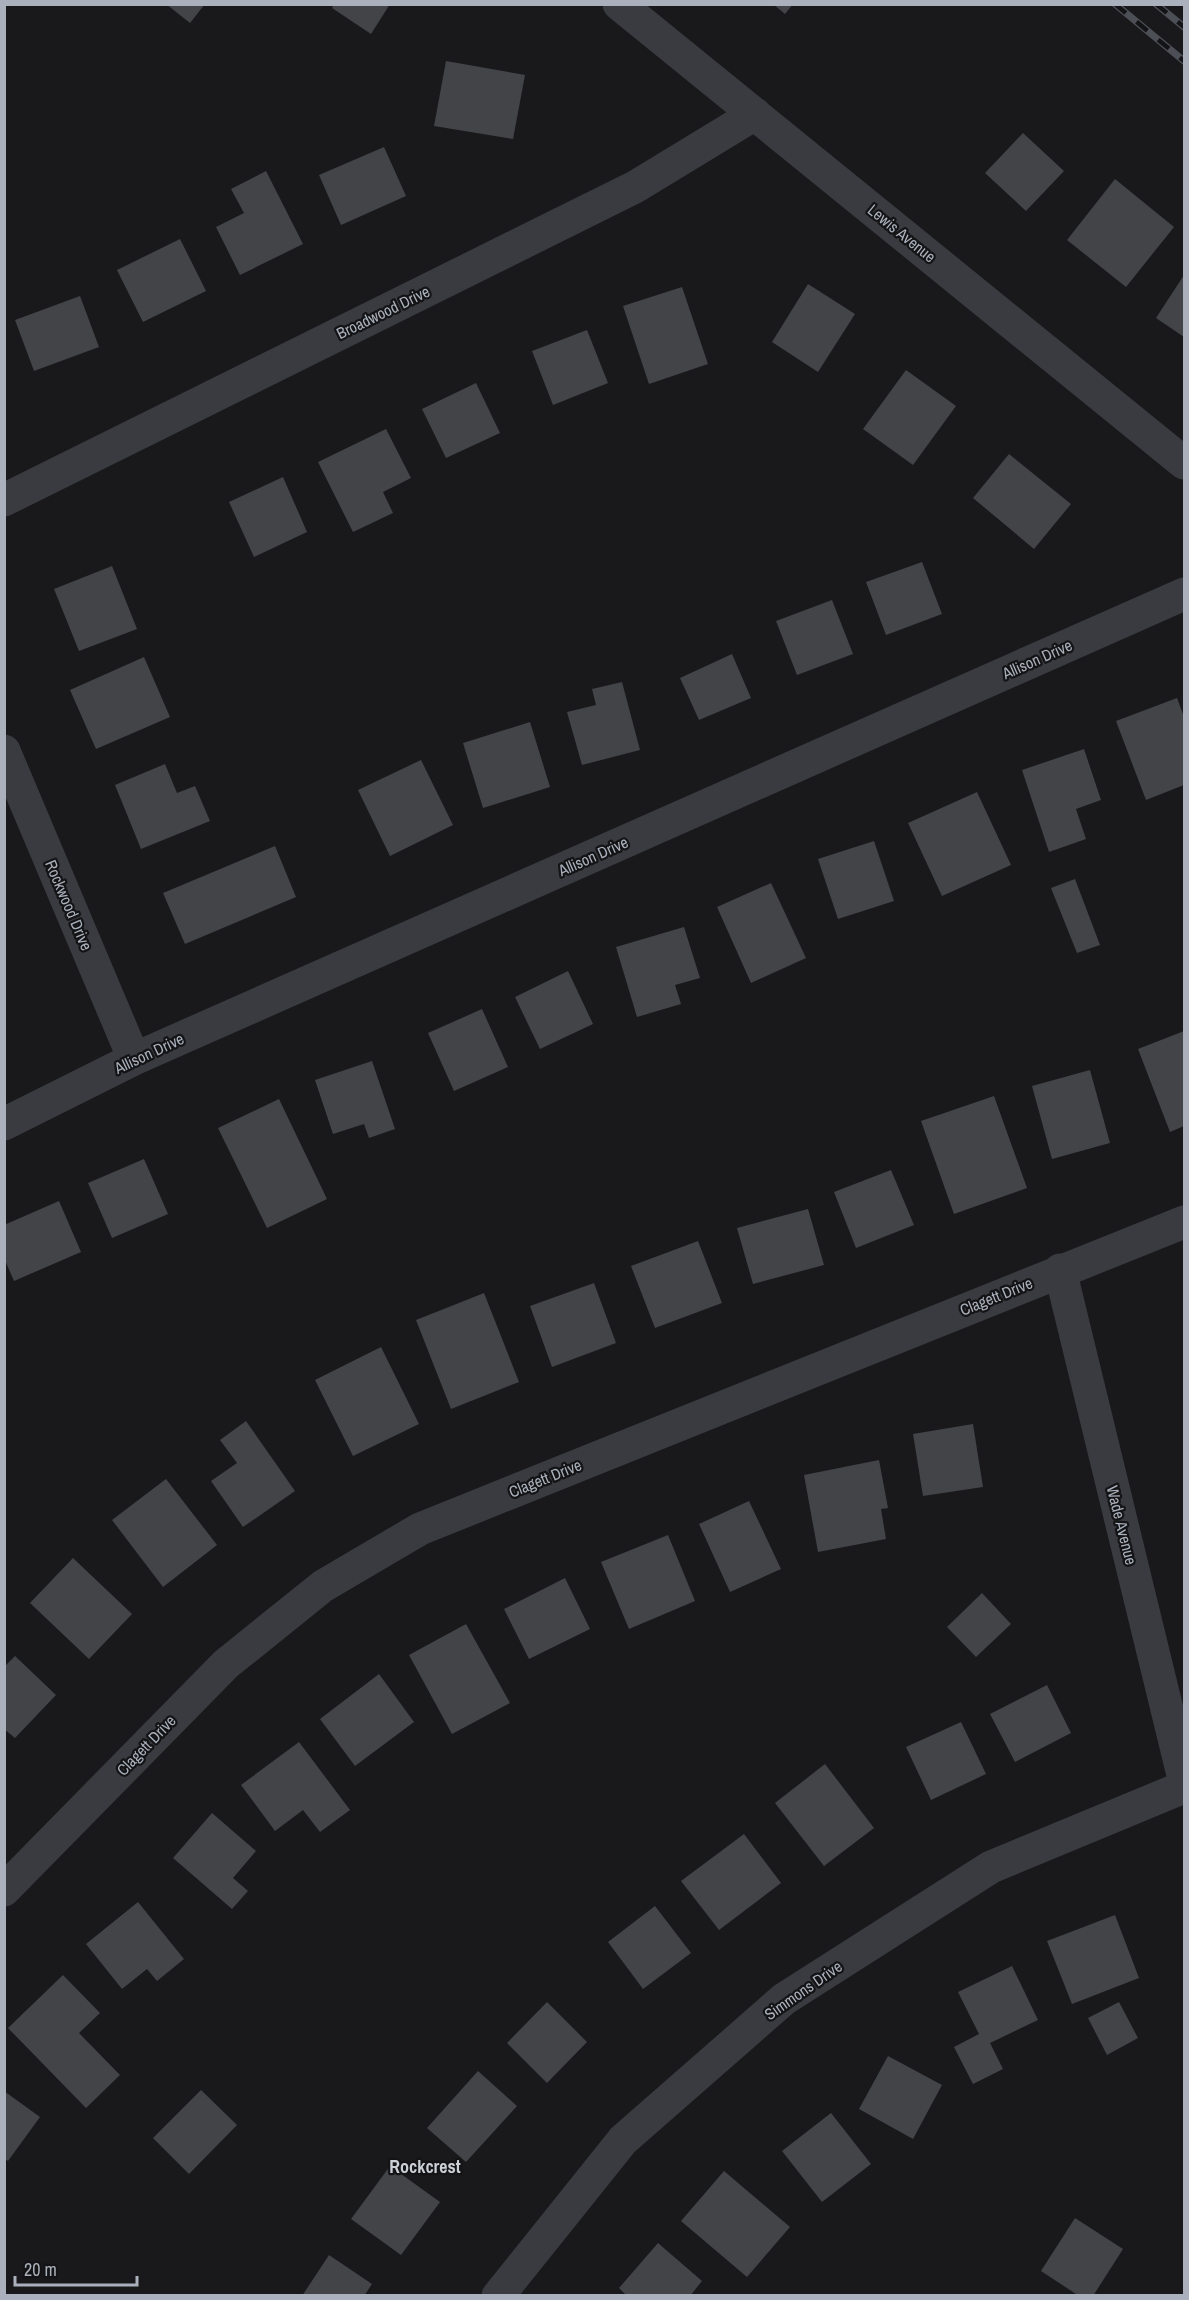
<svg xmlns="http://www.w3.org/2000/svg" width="1189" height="2300" viewBox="0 0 1189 2300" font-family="'Archivo Narrow',sans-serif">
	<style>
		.building { fill: #434448 }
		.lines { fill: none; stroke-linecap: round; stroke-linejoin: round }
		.street { stroke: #393b40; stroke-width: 33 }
		.rail-casing { stroke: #4c4f56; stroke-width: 7 }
		.rail { stroke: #141416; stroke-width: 4.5; stroke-dasharray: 14; stroke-linecap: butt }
		.labels { text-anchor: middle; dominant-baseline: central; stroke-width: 4.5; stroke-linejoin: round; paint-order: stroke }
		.street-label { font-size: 16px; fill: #aab1bc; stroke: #141416 }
		.neighbourhood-label { font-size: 18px; font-weight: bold; fill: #cbd0d7; stroke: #141416 }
	</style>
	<rect width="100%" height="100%" fill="#19191b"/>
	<path class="building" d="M166 4H205L190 23Z
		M334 4H390L371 34 332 8Z
		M773 4H793L785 14Z
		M446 61 525 75 513 139 434 126Z
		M1023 133 1064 171 1026 211 985 173Z
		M384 147 406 196 341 225 319 175Z
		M266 171 303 244 240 275 216 227 244 213 231 189Z
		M1115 179 1174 227 1126 287 1067 240Z
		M180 239 206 291 143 322 117 270Z
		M1184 275V337L1156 318Z
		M808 284 855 314 818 372 772 342Z
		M682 287 708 364 649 384 623 306Z
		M80 296 99 347 34 371 15 320Z
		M587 330 608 383 553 405 532 351Z
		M906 370 956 406 913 465 863 429Z
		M476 383 500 433 446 458 422 409Z
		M386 429 411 478 383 492 393 513 353 532 318 462Z
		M1009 454 1071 504 1034 549 973 498Z
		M283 477 307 532 254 557 229 502Z
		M922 562 942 614 886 635 866 582Z
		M112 566 137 629 79 651 54 589Z
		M832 600 853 654 797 675 776 621Z
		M732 654 751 698 699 720 680 678Z
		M144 657 170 717 96 749 70 690Z
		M622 682 640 750 582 765 567 712 596 705 592 689Z
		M1177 698 1184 717V785L1146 800 1116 721Z
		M530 722 550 787 483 808 463 743Z
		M1084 749 1101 800 1076 809 1086 839 1049 852 1022 770Z
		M421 760 453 825 390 856 358 790Z
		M165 764 177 793 195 786 210 821 141 849 115 785Z
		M977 792 1011 865 942 896 908 823Z
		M874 841 894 901 838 919 818 859Z
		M275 846 296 897 185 944 163 893Z
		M1075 879 1100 945 1077 953 1051 888Z
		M771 883 806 958 751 983 717 907Z
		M684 927 700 978 675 985 681 1004 637 1017 616 947Z
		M568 971 593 1024 540 1049 515 997Z
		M482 1009 508 1067 454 1091 428 1033Z
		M1184 1031V1126L1170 1132 1138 1049Z
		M372 1061 395 1129 369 1138 364 1124 333 1134 315 1080Z
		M1090 1070 1110 1143 1052 1159 1032 1086Z
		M994 1096 1027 1188 954 1214 921 1121Z
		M279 1099 327 1199 267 1228 218 1128Z
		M144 1159 168 1214 112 1238 88 1183Z
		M891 1170 914 1225 856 1248 834 1192Z
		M59 1201 81 1252 14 1281 4 1258V1225Z
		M808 1209 824 1265 753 1284 737 1228Z
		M698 1241 722 1303 655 1328 631 1266Z
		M594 1283 616 1343 552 1367 530 1306Z
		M484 1293 519 1382 451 1409 416 1320Z
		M381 1347 419 1424 353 1456 315 1380Z
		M246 1421 295 1491 243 1527 211 1481 237 1463 220 1440Z
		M973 1424 983 1487 923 1496 913 1434Z
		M879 1460 888 1508 881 1509 886 1539 818 1552 804 1475Z
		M166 1479 217 1545 163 1587 112 1520Z
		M749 1501 781 1569 730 1592 699 1524Z
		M668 1535 695 1601 629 1629 601 1562Z
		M73 1558 132 1614 89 1659 30 1603Z
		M565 1578 590 1629 529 1659 504 1609Z
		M982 1593 1011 1624 976 1657 947 1627Z
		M466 1624 510 1703 452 1734 409 1655Z
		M15 1656 56 1695 15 1738 4 1729V1667Z
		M379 1674 414 1722 355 1766 320 1719Z
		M1047 1685 1071 1733 1015 1762 990 1714Z
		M961 1722 986 1774 931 1800 906 1747Z
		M299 1742 350 1810 320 1832 303 1810 275 1831 241 1785Z
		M825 1764 874 1828 824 1866 775 1803Z
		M212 1813 256 1851 233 1878 248 1891 232 1909 173 1858Z
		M744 1834 781 1883 719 1930 681 1881Z
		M138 1902 184 1959 157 1981 147 1969 122 1989 86 1944Z
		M655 1906 691 1953 643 1989 608 1942Z
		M1115 1915 1139 1978 1072 2004 1047 1941Z
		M1012 1966 1038 2020 990 2043 1003 2069 973 2084 954 2047 979 2034 958 1992Z
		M63 1975 100 2013 79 2033 120 2075 86 2108 8 2028Z
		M547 2002 587 2042 547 2083 507 2043Z
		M1119 2002 1138 2038 1107 2055 1088 2018Z
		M888 2056 942 2085 913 2139 859 2109Z
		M478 2071 517 2106 466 2162 427 2128Z
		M201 2090 237 2125 189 2174 153 2138Z
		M4 2091 40 2117 8 2161 4 2158Z
		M831 2113 871 2164 822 2202 782 2151Z
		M390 2166 440 2202 401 2255 351 2219Z
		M724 2171 790 2227 747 2277 681 2221Z
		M1075 2218 1123 2249 1093 2296H1079L1041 2271Z
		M658 2243 702 2281 690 2296H627L619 2288Z
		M329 2255 372 2284 364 2296H302Z"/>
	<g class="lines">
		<path class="street" d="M619 4 1184 463
			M4 500 635 187 755 114
			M4 751 134 1059
			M4 1124 134 1059 1184 594
			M1060 1270 1184 1779
			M4 1890 226 1664 323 1586 420 1529 1184 1222
			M498 2296 623 2140 784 1999 991 1867 1184 1787"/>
		<g class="rail-casing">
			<path id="rail" d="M1115 4 1184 61
				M1156 4 1184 27"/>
		</g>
		<use href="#rail" class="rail"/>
	</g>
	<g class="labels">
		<g class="street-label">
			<text transform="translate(902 233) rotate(39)">Lewis Avenue</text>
			<text transform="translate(383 312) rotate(-26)">Broadwood Drive</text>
			<text transform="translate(1037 659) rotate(-24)">Allison Drive</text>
			<text transform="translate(593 856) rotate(-24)">Allison Drive</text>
			<text transform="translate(69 905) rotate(67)">Rockwood Drive</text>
			<text transform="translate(149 1053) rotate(-25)">Allison Drive</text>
			<text transform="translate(996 1296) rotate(-22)">Clagett Drive</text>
			<text transform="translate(545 1478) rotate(-22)">Clagett Drive</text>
			<text transform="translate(1122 1525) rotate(76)">Wade Avenue</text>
			<text transform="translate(146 1745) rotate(-46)">Clagett Drive</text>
			<text transform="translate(803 1990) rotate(-35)">Simmons Drive</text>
		</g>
		<g class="neighbourhood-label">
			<text x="425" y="2166">Rockcrest</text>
		</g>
	</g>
	<rect width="1189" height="2300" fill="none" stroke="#aab1bc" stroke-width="12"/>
	<path d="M15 2276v9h122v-9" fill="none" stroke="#aab1bc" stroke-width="3"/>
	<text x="24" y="2276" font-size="18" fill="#aab1bc" stroke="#141416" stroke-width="4.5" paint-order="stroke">20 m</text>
</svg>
